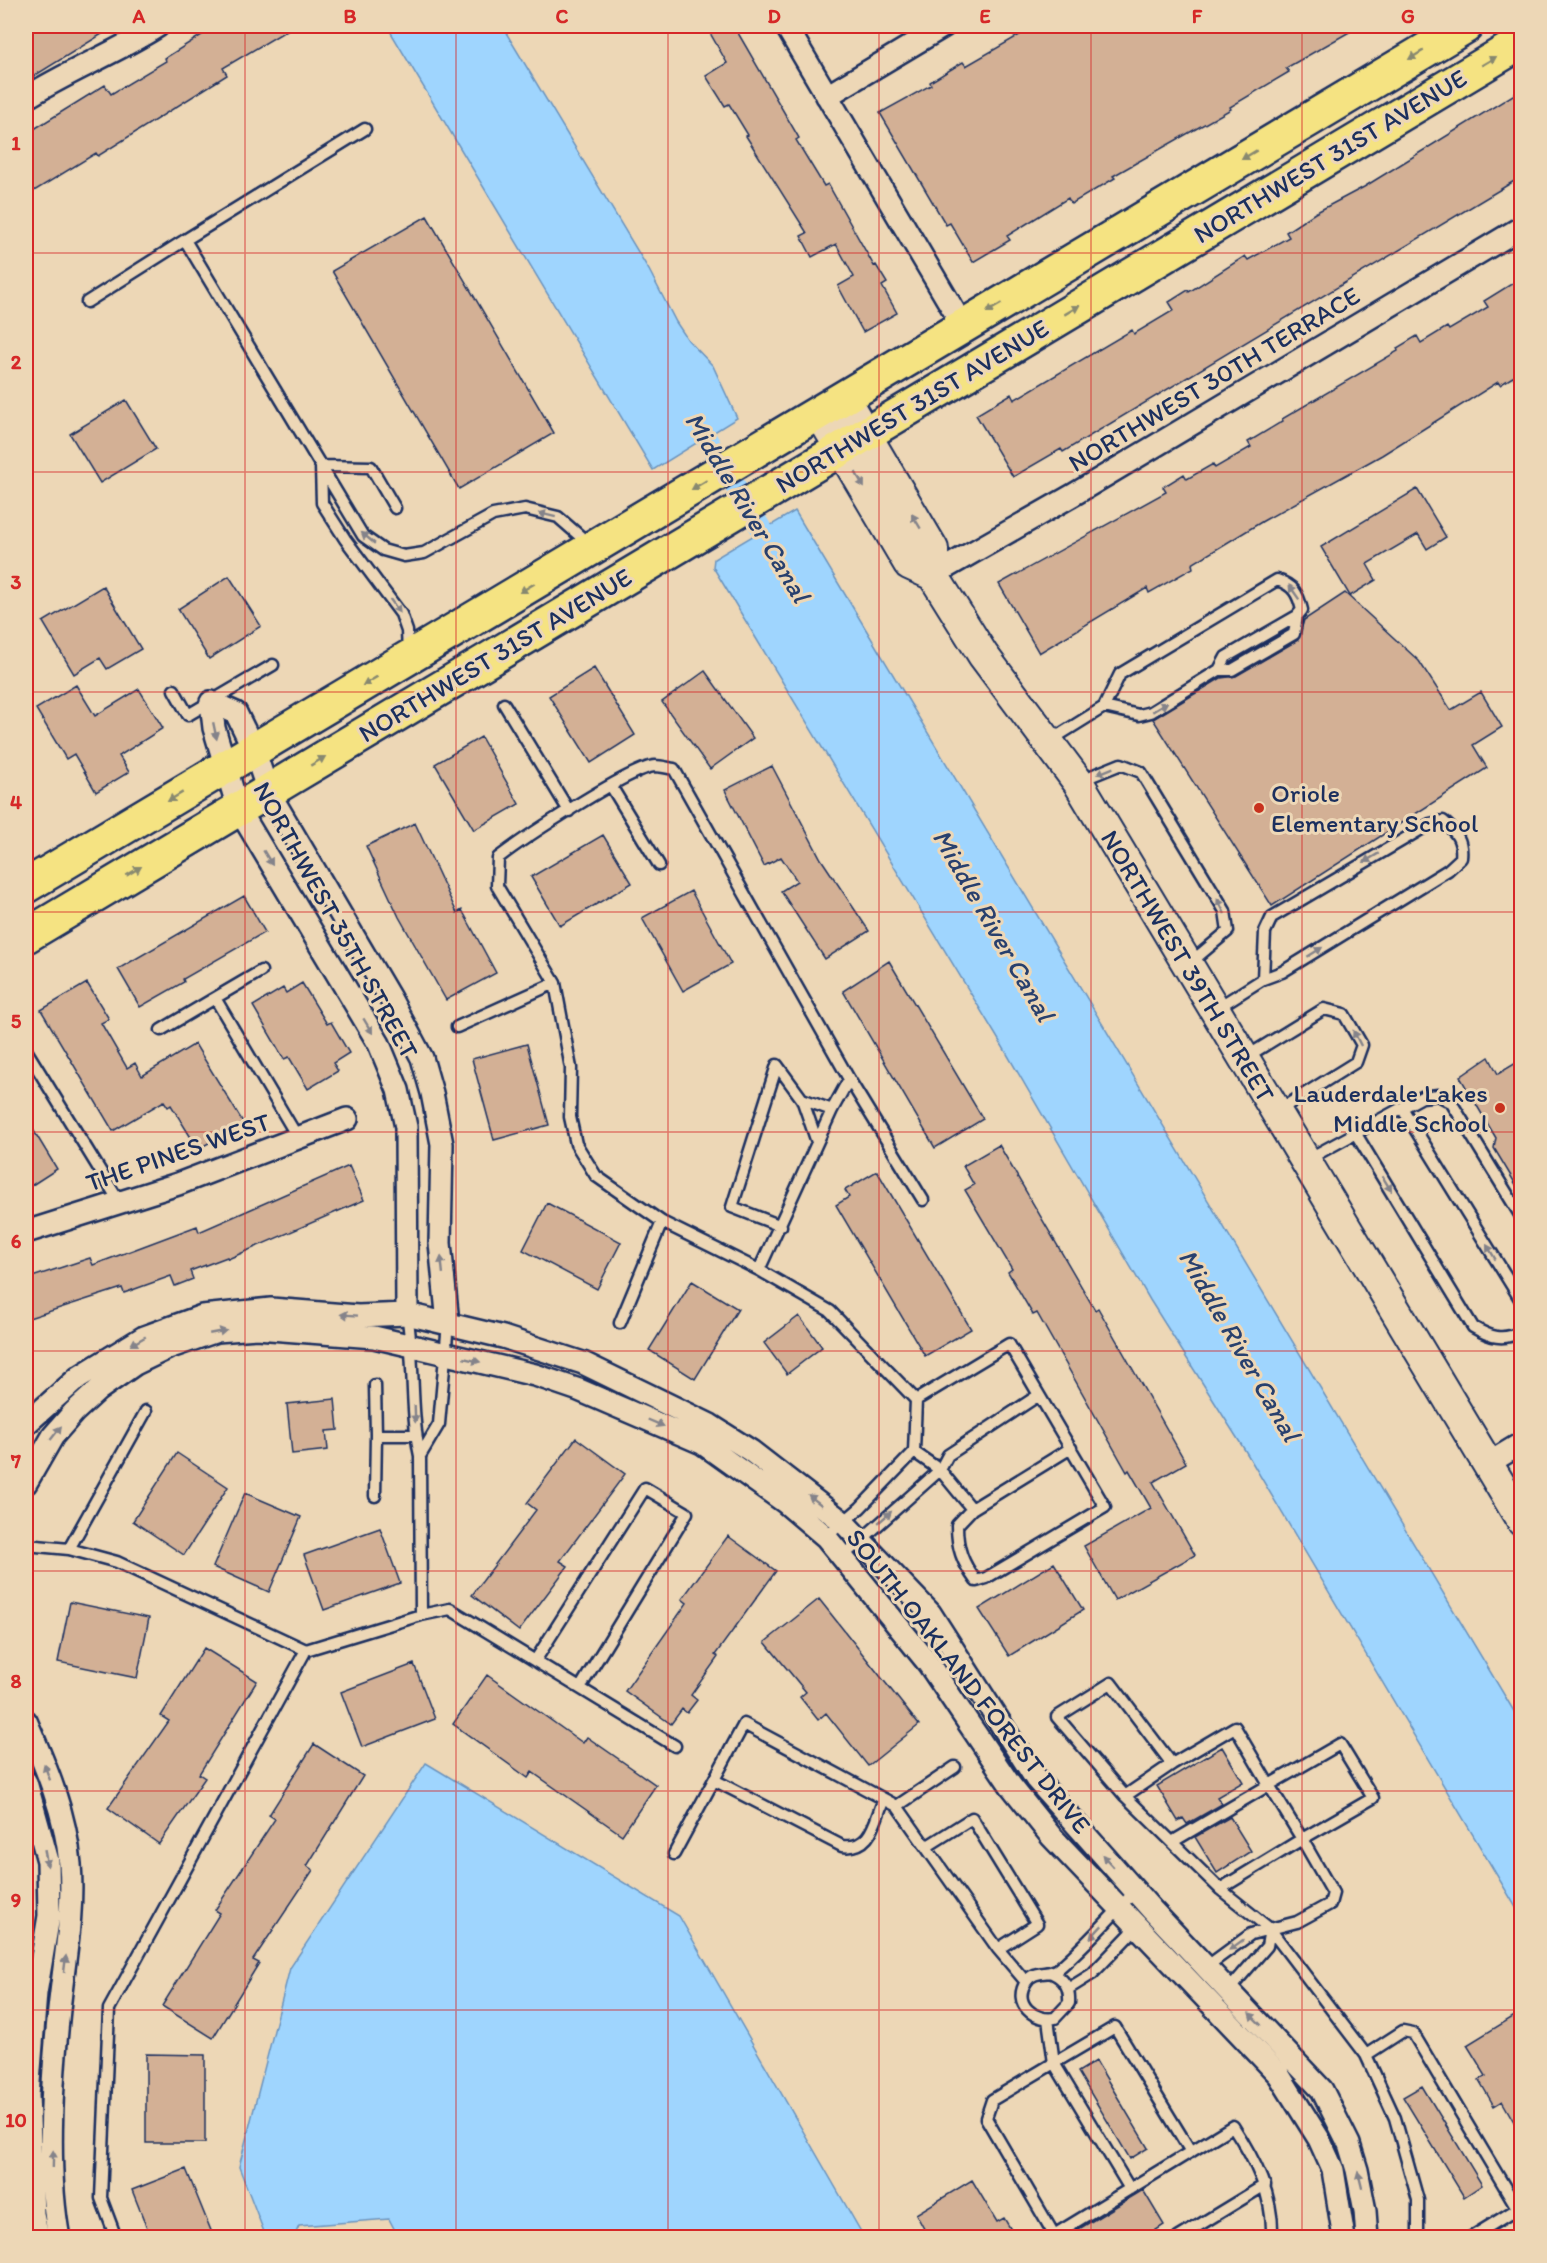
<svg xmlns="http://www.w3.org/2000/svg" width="1547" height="2263" viewBox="0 0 1547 2263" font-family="Itim,sans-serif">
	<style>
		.water { fill: #9fd5fe; stroke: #6a93be; stroke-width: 1.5 }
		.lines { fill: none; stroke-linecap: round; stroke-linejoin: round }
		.canal { stroke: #9fd5fe; stroke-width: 21 }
		.building { fill: #d3b095; stroke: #1b2f5e; stroke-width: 1.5 }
		.lane-casing { stroke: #1b2f5e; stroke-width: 15 }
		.street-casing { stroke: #1b2f5e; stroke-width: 26 }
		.secondary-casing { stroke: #1b2f5e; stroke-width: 34 }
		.primary-casing { stroke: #1b2f5e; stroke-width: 38 }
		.lane { stroke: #edd7b6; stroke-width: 10 }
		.street { stroke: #edd7b6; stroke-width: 21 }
		.secondary { stroke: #edd7b6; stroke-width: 30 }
		.primary { stroke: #f5e382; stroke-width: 33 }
		.oneway { fill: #888970 }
		.oneway2 { fill: #84838a }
		.grid { fill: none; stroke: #d62828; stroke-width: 1.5; stroke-opacity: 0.55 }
		.poi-dot { fill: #c8321e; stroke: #edd7b6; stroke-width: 2 }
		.labels { text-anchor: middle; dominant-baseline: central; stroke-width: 6; stroke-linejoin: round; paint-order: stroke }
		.street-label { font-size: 26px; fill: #1b2f5e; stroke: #edd7b6 }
		.poi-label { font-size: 26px; fill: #1b2f5e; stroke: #edd7b6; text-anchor: start }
		.water-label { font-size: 27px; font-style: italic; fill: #28406e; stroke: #edd7b6 }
		.neatline { fill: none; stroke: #d62828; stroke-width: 2 }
		.grid-label { font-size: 20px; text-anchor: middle; font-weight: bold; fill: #d62828 }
	</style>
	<rect width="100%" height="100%" fill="#edd7b6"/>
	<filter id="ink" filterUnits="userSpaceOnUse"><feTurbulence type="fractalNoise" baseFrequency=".0167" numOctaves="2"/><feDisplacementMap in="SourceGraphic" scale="12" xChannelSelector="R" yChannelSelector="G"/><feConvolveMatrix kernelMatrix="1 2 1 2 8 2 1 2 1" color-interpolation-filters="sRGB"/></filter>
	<g filter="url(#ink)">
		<path class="water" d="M387 26H502L649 270 676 322 688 340 713 366 737 418 653 470Z
			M795 511 1521 1723V1916L1246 1452 1150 1300 1003 1047 713 567 714 559Z
			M426 1763 679 1916 864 2237 399 2238 389 2219 299 2226 294 2237H266L239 2167 290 1968Z"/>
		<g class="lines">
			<path class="canal" d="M691 413 776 553"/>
		</g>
		<path class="building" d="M26 26H115L26 81Z
			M216 26H294L223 68 227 75 98 156 96 153 26 196V134L105 85 111 94 166 61 165 58Z
			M706 26H734L799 138 796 140 824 186 828 184 874 266 876 265 887 283 882 286 897 313 863 332 838 286 854 277 836 244 812 257 801 236 807 233 746 136 748 135 729 104 725 106 706 76 727 63Z
			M1035 26H1360L1286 68 1289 72 1230 107 1231 109 1113 176 1115 178 1071 204 1068 198 1007 236 1010 240 973 262 950 223 946 225 880 113 931 85 930 82 963 62 966 66Z
			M1521 90V177L1063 452 1061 449 1013 477 976 415 1011 394 1014 400 1132 330 1134 334 1174 310 1169 302 1188 290 1189 292 1245 256 1248 260 1289 237 1286 232 1315 213 1364 187Z
			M427 216 554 433 459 489 332 271Z
			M1521 278V372L1500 385 1498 382 1382 455 1263 521 1192 564 1193 568 1149 593 1147 588 1039 653 999 584 1166 492 1163 487 1184 474 1187 479 1213 464 1215 468 1251 447 1248 442 1283 421 1282 419 1398 351 1397 348 1417 336 1421 343 1447 327 1449 330 1488 307 1484 301Z
			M126 400 156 449 100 483 70 434Z
			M1417 489 1446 537 1427 549 1418 534 1367 564 1376 580 1350 596 1321 547Z
			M229 576 261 626 209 659 178 609Z
			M103 586 141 649 107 669 100 658 74 674 43 622Z
			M1345 593 1419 661 1451 710 1481 692 1502 727 1473 745 1487 768 1272 906 1153 719 1221 678 1236 676 1298 640 1304 620Z
			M594 668 635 735 591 763 549 696Z
			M705 671 753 738 710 769 662 702Z
			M76 685 95 716 139 689 163 728 119 756 129 772 96 792 74 754 66 759 36 709Z
			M481 737 519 804 474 830 435 764Z
			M772 766 821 859 869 931 825 959 781 891 797 881 781 857 764 866 725 790Z
			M415 823 457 913 462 910 496 973 446 1000 399 917 366 846Z
			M603 835 632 883 560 926 531 877Z
			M691 891 731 964 683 991 642 918Z
			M244 896 265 932 183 979 184 982 140 1007 118 969Z
			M889 961 983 1119 935 1148 843 991Z
			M87 983 109 1019 101 1023 127 1068 135 1063 142 1076 195 1044 246 1127 217 1145 214 1140 198 1149 171 1105 168 1107 164 1101 113 1131 41 1010Z
			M302 983 327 1024 331 1022 349 1053 333 1063 338 1071 308 1089 289 1057 284 1059 253 1006 283 988 286 993Z
			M527 1044 549 1125 494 1140 472 1059Z
			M1489 1057 1498 1074 1521 1060V1193L1494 1148 1496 1138 1460 1077Z
			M26 1118 57 1169 26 1189Z
			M999 1145 1095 1310 1098 1308 1186 1463 1153 1482 1195 1555 1115 1600 1084 1546 1151 1508 1129 1470 1127 1472 1037 1313 1033 1315 1008 1272 1012 1269 965 1190 974 1185 963 1166Z
			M349 1166 364 1200 228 1259 227 1257 190 1271 193 1279 175 1286 171 1276 124 1293 122 1288 26 1319V1279L90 1258 93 1265 197 1226 199 1232Z
			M877 1171 971 1329 925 1356 836 1205 849 1197 845 1190Z
			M547 1203 621 1242 597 1289 523 1250Z
			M692 1281 738 1309 695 1379 649 1350Z
			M799 1316 822 1347 787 1374 764 1343Z
			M335 1399 338 1430 326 1431 328 1450 292 1454 287 1404Z
			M576 1438 625 1474 560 1561 568 1566 519 1631 472 1595 536 1510 527 1503Z
			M177 1453 228 1487 184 1555 133 1521Z
			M245 1493 301 1517 269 1592 213 1567Z
			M380 1528 400 1583 324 1610 304 1555Z
			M728 1536 776 1571 715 1655 718 1657 691 1695 697 1700 687 1713 682 1709 671 1724 625 1691 687 1603 682 1599Z
			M1054 1563 1083 1610 1009 1656 979 1609Z
			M819 1599 919 1725 868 1766 826 1713 818 1720 800 1697 806 1692 765 1642Z
			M70 1602 149 1618 137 1678 58 1662Z
			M204 1648 257 1681 199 1774 205 1778 159 1844 108 1808 169 1721 161 1716Z
			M414 1664 435 1719 362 1747 341 1692Z
			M487 1675 583 1743 587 1737 656 1785 622 1835 532 1772 528 1778 453 1724Z
			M314 1744 363 1776 307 1866 313 1870 253 1960 259 1963 213 2038 162 2006 220 1913 215 1910 275 1819 269 1815Z
			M1222 1747 1243 1782 1217 1797 1222 1804 1187 1824 1183 1818 1178 1821 1157 1786Z
			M1230 1817 1251 1851 1217 1873 1195 1837Z
			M1521 2012V2134L1502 2101 1494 2106 1479 2080 1486 2076 1467 2045Z
			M146 2054 205 2055V2143H146Z
			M1096 2061 1148 2148 1130 2159 1078 2072Z
			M1422 2086 1482 2185 1464 2197 1403 2097Z
			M186 2169 214 2238H151L132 2190Z
			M972 2180 997 2222 1004 2218 1016 2238H929L916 2214Z
			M1143 2190 1164 2225 1144 2238H1064Z"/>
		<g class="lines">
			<g class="lane-casing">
				<path id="lane" d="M365 129 185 240 363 536 383 550 404 556 424 553 493 515 525 509 558 517 589 544
					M87 302 185 240
					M321 466 322 503 345 539 401 614 407 631 408 652
					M321 466 371 467 395 508
					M1219 670H1232L1294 634 1297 616
					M174 690 188 715 273 665
					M504 704 569 811
					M1051 740 1104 707 1120 674 1277 580C1293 585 1298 593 1302 610L1297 616 1226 657 1219 670 1151 712 1139 715 1104 707
					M1079 781 1121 764 1141 772 1225 911 1228 931 1190 963
					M611 786 659 865
					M261 971 215 998 298 1138
					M1217 1008 1263 979 1282 972 1448 870 1461 858C1463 840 1456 832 1443 821L1430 824 1272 917 1265 932 1263 979
					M457 1027 555 983
					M161 1030 215 998
					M26 1050 120 1203
					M1246 1057 1324 1009 1344 1014 1362 1045 1356 1062 1279 1110
					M802 1099 817 1142
					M1402 1108 1522 1302
					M1356 1134 1473 1327C1490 1337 1503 1342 1522 1331
					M1308 1159 1422 1097 1438 1095 1451 1102 1522 1218
					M781 1226 732 1207 777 1065 802 1099 832 1110
					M759 1270 832 1110 849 1079
					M407 1314C415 1361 410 1410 420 1456L439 1424 448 1323
					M620 1323 662 1222
					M375 1385 376 1435H416
					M916 1400 1009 1344 1105 1507 986 1578 976 1581C962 1562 957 1548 957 1525L972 1509 940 1470 914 1452 916 1400 830 1311 759 1270 662 1222 596 1176 576 1144 570 1117 571 1068 555 983 497 886 498 858C521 840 631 767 655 766 661 766 668 768 674 769L849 1079 923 1200
					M420 1456 421 1615 450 1609 675 1746
					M375 1496 376 1435
					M972 1509 1071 1448
					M826 1537 860 1508 914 1452
					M26 1545 69 1549 117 1562 306 1650 421 1615
					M69 1549 146 1411
					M842 1557 940 1470 948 1455 1039 1395
					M535 1661 645 1488 687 1513 580 1688
					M1172 1764 1125 1796 1057 1717 1111 1683 1172 1764 1235 1727 1269 1785 1172 1842
					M714 1780 842 1846C872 1850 874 1822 884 1799
					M1125 1796 1220 1889 1270 1929 1366 2055 1395 2118 1418 2200V2238
					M897 1806 955 1767
					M926 1847 972 1818 1037 1924 998 1949
					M674 1854 744 1724 897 1806 998 1949 1026 1982
					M1206 1967 1251 1934 1297 1922 1330 1904 1333 1893 1302 1839 1373 1798 1340 1744 1269 1785 1302 1839 1220 1889
					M1052 1973C1065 1979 1070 1988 1069 2003L1055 2018C1034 2022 1012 2003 1026 1982 1034 1969 1048 1976 1058 1969 1086 1945 1111 1917 1136 1890
					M1068 1989 1092 1974 1139 1925
					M1228 1991 1267 1946 1270 1929
					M1048 2019 1054 2063 992 2100 986 2118 1056 2238
					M1366 2055 1403 2031 1413 2033 1522 2216
					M1130 2189 1054 2063 1115 2027 1191 2152
					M1054 2235 1233 2126C1255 2160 1274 2196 1272 2238
					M116 2238 101 2198 109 2009 306 1650
					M1178 2238 1265 2185
					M1470 2238 1517 2209"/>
			</g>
			<g class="street-casing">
				<path id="street" d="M786 26 963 326
					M827 96 944 26
					M26 98C68 71 116 53 158 26
					M933 575 1073 495 1522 227
					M26 1232 178 1184 347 1119
					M407 1314 406 1127 398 1090 379 1044 238 808 214 728 211 702 236 713 254 750 268 791 390 998 422 1058 432 1093 442 1144 440 1243 448 1323
					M26 1424 79 1377 144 1337 202 1316 271 1309 358 1316 407 1314 503 1337 583 1363 710 1425 751 1451 844 1523 930 1613 1036 1779 1152 1910 1322 2090 1349 2144 1357 2170 1365 2211 1367 2238
					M1489 1463 1522 1443
					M26 1483 53 1436 74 1412 98 1390 135 1364 168 1348 217 1331 257 1328 374 1337 535 1375 579 1390 702 1443 786 1503 826 1537 928 1663 1011 1786 1051 1836 1279 2075 1319 2139 1333 2170 1344 2238
					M26 1721C46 1767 66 1814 70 1864 74 1913 64 1961 59 2010 52 2078 46 2171 59 2238
					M26 1782 48 1861 49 1916 36 1993 28 2095 33 2215 38 2238"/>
			</g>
			<g class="secondary-casing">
				<path id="secondary" d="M844 398 933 549V575L983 655 1078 782 1522 1521
					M819 412 909 564 933 575"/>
			</g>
			<g class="primary-casing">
				<path id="primary" d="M26 886 1466 26
					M26 936 1522 42"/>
			</g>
			<use href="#lane" class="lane"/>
			<use href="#street" class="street"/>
			<use href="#secondary" class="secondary"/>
			<use href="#primary" class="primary"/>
		</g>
		<defs><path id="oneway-solid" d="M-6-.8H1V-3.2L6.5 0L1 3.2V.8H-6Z" transform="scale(1.5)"/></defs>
		<g class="oneway">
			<use href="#oneway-solid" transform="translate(1416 55) rotate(149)"/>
			<use href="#oneway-solid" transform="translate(1489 61) rotate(-31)"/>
			<use href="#oneway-solid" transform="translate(1249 155) rotate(149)"/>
			<use href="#oneway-solid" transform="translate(994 308) rotate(149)"/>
			<use href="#oneway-solid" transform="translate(1072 310) rotate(-31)"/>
			<use href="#oneway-solid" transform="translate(699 485) rotate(149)"/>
			<use href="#oneway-solid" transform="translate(527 588) rotate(149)"/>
			<use href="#oneway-solid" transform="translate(370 681) rotate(149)"/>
			<use href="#oneway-solid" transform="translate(318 761) rotate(-31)"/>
			<use href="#oneway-solid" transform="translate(175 797) rotate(149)"/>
			<use href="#oneway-solid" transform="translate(134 871) rotate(-31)"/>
		</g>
		<g class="oneway2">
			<use href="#oneway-solid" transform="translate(860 480) rotate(60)"/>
			<use href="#oneway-solid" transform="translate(547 515) rotate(-166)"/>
			<use href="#oneway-solid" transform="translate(916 521) rotate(-121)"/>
			<use href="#oneway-solid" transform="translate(368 538) rotate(-140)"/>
			<use href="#oneway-solid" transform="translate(1294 592) rotate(-125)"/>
			<use href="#oneway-solid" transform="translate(395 606) rotate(54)"/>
			<use href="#oneway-solid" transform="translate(1160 707) rotate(-31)"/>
			<use href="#oneway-solid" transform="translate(215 731) rotate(78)"/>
			<use href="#oneway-solid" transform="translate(1105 771) rotate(158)"/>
			<use href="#oneway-solid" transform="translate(268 858) rotate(59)"/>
			<use href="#oneway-solid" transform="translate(1371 858) rotate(149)"/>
			<use href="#oneway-solid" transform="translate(1221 906) rotate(-116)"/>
			<use href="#oneway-solid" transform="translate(1315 952) rotate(-32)"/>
			<use href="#oneway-solid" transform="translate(368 1026) rotate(59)"/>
			<use href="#oneway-solid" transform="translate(1357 1038) rotate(-117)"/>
			<use href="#oneway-solid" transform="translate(1387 1184) rotate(59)"/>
			<use href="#oneway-solid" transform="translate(1491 1252) rotate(-121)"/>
			<use href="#oneway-solid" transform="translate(442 1265) rotate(-96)"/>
			<use href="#oneway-solid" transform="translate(349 1315) rotate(-176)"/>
			<use href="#oneway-solid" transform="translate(218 1332) rotate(-11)"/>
			<use href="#oneway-solid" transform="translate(138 1341) rotate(150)"/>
			<use href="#oneway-solid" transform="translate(472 1360) rotate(13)"/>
			<use href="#oneway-solid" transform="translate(415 1414) rotate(88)"/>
			<use href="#oneway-solid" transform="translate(656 1423) rotate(23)"/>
			<use href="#oneway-solid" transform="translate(56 1433) rotate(-52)"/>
			<use href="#oneway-solid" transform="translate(815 1500) rotate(-142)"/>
			<use href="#oneway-solid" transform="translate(885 1517) rotate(-41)"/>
			<use href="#oneway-solid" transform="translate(47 1772) rotate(-110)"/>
			<use href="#oneway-solid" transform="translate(46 1858) rotate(80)"/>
			<use href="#oneway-solid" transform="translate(1108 1861) rotate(-133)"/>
			<use href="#oneway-solid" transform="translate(1096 1932) rotate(133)"/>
			<use href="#oneway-solid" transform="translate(1236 1945) rotate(144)"/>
			<use href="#oneway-solid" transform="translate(65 1964) rotate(-83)"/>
			<use href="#oneway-solid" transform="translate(1255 2019) rotate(-135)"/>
			<use href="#oneway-solid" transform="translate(53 2159) rotate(-89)"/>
			<use href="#oneway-solid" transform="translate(1360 2180) rotate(-104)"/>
		</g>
	</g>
	<path class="grid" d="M245 26V2238M456 26V2238M668 26V2238M879 26V2238M1091 26V2238M1302 26V2238M26 253H1522M26 472H1522M26 692H1522M26 912H1522M26 1132H1522M26 1351H1522M26 1571H1522M26 1791H1522M26 2010H1522"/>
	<g class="poi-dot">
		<circle cx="1259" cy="808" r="6"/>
		<circle cx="1500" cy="1108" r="6"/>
	</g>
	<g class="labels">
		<g class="street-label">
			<text transform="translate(1330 156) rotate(-31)">NORTHWEST 31ST AVENUE</text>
			<text transform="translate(1214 379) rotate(-31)">NORTHWEST 30TH TERRACE</text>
			<text transform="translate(912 406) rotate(-31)">NORTHWEST 31ST AVENUE</text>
			<text transform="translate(495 655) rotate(-31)">NORTHWEST 31ST AVENUE</text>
			<text transform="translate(336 920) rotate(61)">NORTHWEST 35TH STREET</text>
			<text transform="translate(1188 966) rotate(59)">NORTHWEST 39TH STREET</text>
			<text transform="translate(178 1152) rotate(-19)">THE PINES WEST</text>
			<text transform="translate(969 1681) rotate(52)">SOUTH OAKLAND FOREST DRIVE</text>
		</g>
		<g class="poi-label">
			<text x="1271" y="793">Oriole<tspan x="1271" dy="30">Elementary School</tspan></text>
			<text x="1488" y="1093" text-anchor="end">Lauderdale Lakes<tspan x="1488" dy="30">Middle School</tspan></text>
		</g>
		<g class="water-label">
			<text transform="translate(748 507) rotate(59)">Middle River Canal</text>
			<text transform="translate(994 925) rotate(60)">Middle River Canal</text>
			<text transform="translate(1240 1345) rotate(60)">Middle River Canal</text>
		</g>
	</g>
	<rect width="1547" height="2263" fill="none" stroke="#edd7b6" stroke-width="66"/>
	<rect x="33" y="33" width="1481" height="2197" class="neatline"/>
	<g class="grid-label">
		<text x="139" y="23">A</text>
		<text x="350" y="23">B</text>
		<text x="562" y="23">C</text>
		<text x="774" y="23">D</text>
		<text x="985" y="23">E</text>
		<text x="1197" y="23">F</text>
		<text x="1408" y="23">G</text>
		<text x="16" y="150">1</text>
		<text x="16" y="369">2</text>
		<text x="16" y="589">3</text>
		<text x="16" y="809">4</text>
		<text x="16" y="1028">5</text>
		<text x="16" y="1248">6</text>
		<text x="16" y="1468">7</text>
		<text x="16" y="1688">8</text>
		<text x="16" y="1907">9</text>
		<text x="16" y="2127">10</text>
	</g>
</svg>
